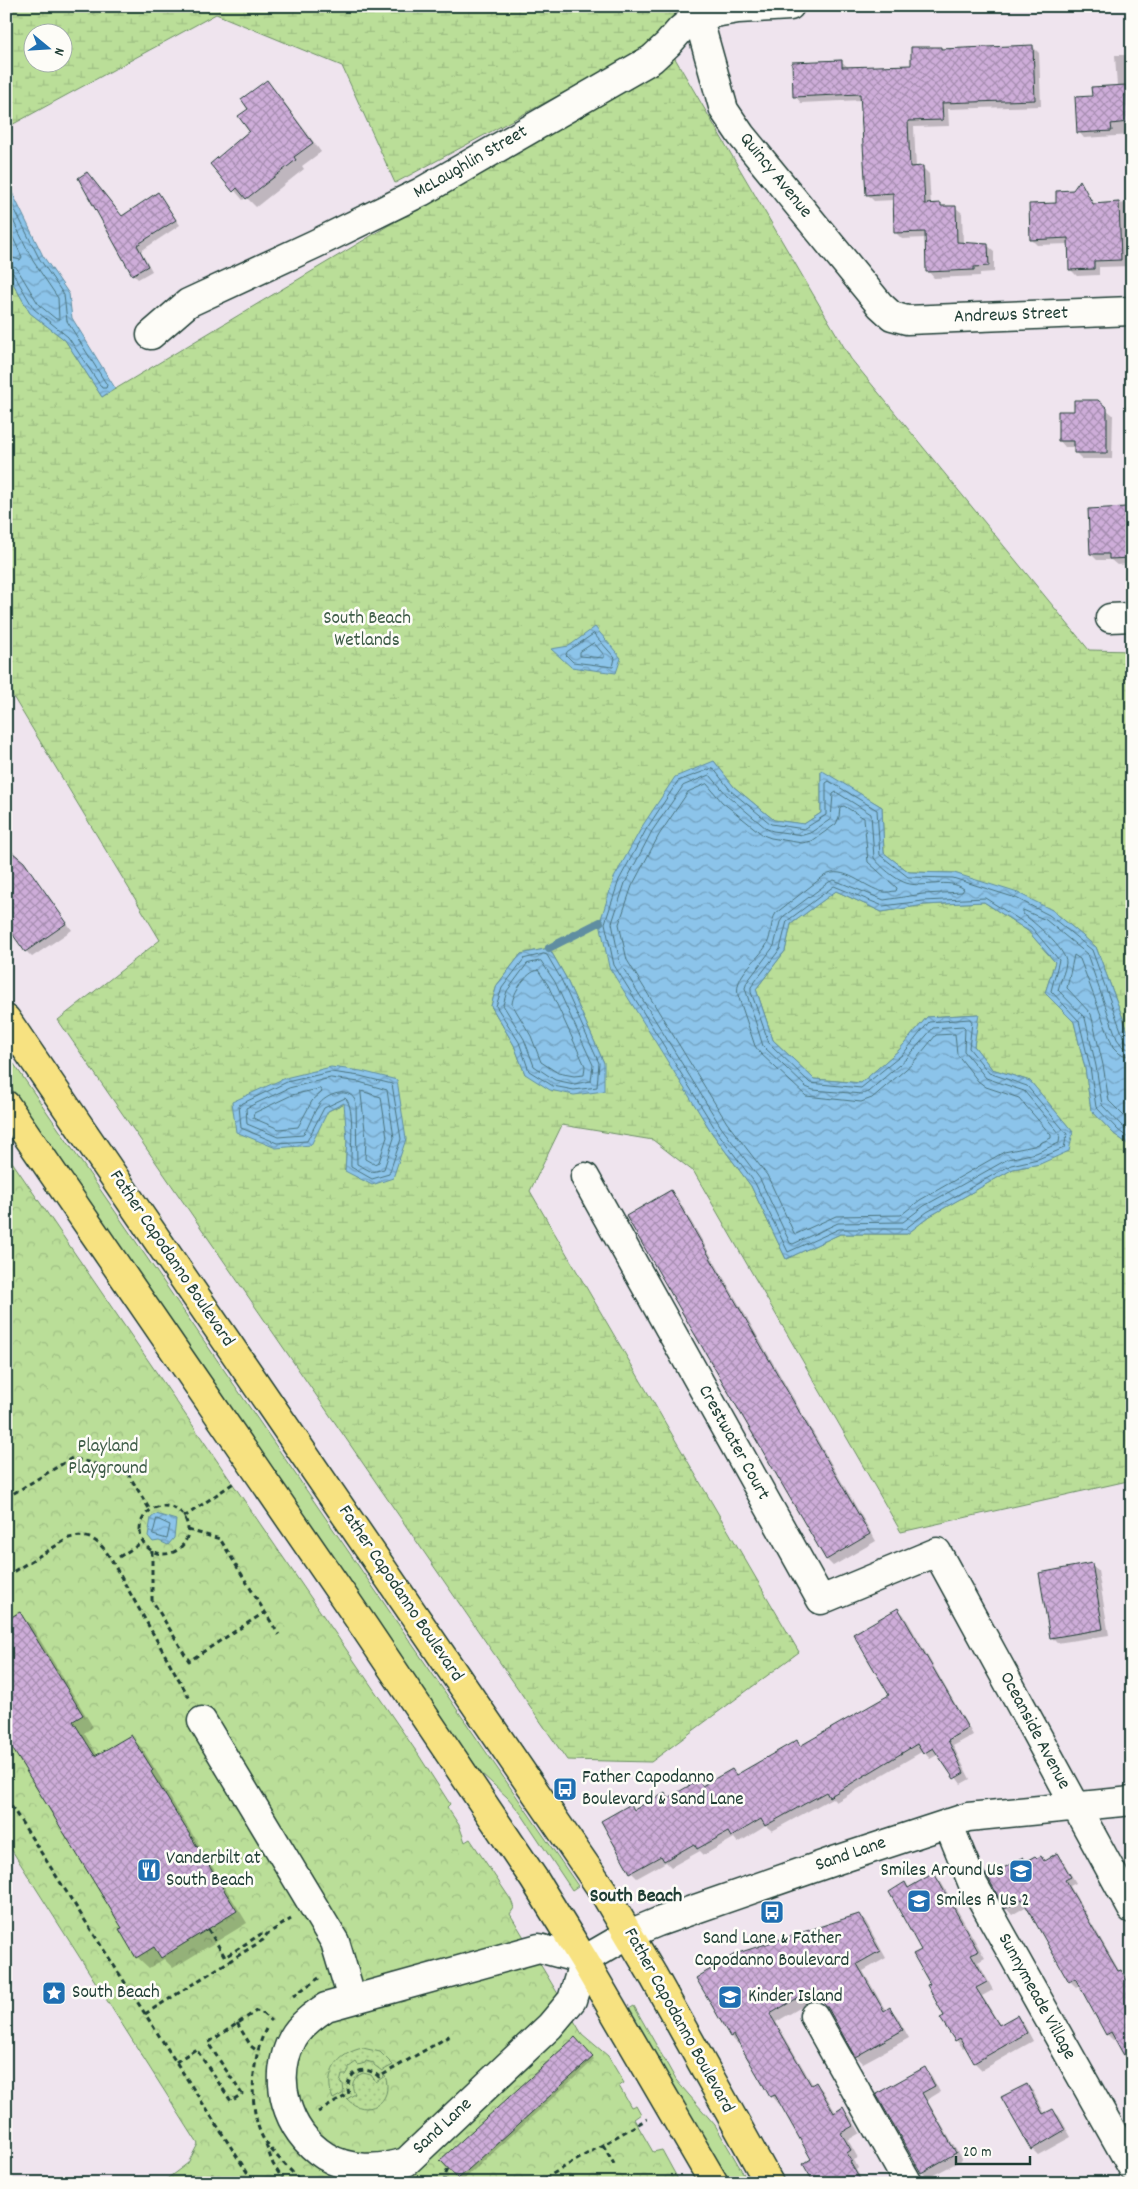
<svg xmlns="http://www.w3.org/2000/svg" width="1138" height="2189" viewBox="0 0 1138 2189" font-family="Dekko,sans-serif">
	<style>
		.grass { fill: #bade98; stroke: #6c8e66 }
		.forest { fill: url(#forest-crowns); stroke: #6c8e66 }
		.wetland { fill: url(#wetland-marsh); stroke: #6c8e66; fill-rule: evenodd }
		.garden { fill: url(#garden-dots); stroke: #6c8e66 }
		.water { fill: url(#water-waves); stroke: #608ea1 }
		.shadow { fill: #0003 }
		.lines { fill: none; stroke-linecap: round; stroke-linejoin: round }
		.shore { stroke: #4b737d; stroke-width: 1 }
		.stream { stroke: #608ea1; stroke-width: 8 }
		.building { fill: url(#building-cross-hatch); stroke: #1f3d34 }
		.minor-casing { stroke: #1f3d34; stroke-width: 31 }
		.major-casing { stroke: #1f3d34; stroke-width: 31 }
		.path { stroke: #1f3d34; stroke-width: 3; stroke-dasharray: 5 4; stroke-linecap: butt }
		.minor { stroke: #fdfcf7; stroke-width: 28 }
		.major { stroke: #f7e281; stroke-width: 28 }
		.labels { text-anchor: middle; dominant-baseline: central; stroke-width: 5; stroke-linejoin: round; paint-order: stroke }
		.street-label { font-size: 19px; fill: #1f3d34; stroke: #fdfcf7 }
		.park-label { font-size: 19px; fill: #3e5d48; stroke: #fdfcf7 }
		.poi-label { font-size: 19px; fill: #1f3d34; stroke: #fdfcf7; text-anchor: start }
		.neighbourhood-label { font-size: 20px; font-weight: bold; fill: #1f3d34; stroke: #fdfcf7 }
	</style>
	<defs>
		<pattern id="forest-crowns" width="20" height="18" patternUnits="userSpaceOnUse" patternTransform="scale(1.25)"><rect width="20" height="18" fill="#bade98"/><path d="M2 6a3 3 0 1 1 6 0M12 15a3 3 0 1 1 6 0" fill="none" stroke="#9fbf84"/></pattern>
		<pattern id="wetland-marsh" width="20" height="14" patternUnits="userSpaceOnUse" patternTransform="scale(1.25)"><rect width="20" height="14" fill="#bade98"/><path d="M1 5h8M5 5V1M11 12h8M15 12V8" fill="none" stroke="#9fbf84"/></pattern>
		<pattern id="garden-dots" width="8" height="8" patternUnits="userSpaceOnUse" patternTransform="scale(1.25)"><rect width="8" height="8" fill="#bade98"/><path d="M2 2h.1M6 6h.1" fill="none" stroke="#9fbf84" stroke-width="1.8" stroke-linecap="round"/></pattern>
		<pattern id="water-waves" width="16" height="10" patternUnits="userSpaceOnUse" patternTransform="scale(1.25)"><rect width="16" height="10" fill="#8cc4ea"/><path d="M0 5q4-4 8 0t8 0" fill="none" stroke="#72a0be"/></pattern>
		<pattern id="building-cross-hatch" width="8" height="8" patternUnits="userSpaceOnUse" patternTransform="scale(1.25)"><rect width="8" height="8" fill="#ceadd9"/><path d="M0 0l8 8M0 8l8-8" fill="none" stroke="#a78eb1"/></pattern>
	</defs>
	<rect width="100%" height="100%" fill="#efe4ee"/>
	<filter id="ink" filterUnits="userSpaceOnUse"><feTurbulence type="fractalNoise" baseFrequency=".02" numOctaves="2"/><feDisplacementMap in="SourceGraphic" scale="10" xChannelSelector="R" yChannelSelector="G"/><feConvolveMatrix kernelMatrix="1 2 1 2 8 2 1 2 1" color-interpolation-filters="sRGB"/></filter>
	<g filter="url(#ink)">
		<path class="grass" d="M6 1060 14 1064 578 1886 572 1890 522 1815 508 1798 480 1772 462 1746 6 1080Z
			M634 2006 676 2080 715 2125 749 2183H729L629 2009Z"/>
		<path class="forest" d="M6 1153 418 1754 450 1804 447 1807 459 1825 465 1842 470 1839 511 1900 514 1908 510 1914 582 2034 608 2056 624 2083 619 2086 631 2107 636 2105 641 2114 634 2119 653 2152 662 2150 680 2183H166L164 2181 188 2163 198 2144 6 1841Z"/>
		<path class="wetland" d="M6 6H680L666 28 634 55 395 183 342 66 216 14 6 128ZM32 32H62V62H32Z
			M673 55 851 359 1089 650 1132 651V1042L1096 947 1052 910 954 873 909 872 884 853 882 807 821 771V813L804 824 774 820 734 787 714 761 668 1060 712 1133 751 1186 786 1259 840 1234H907L930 1216 1013 1169 1040 1164 1073 1132 1030 1081 992 1069 974 1046 978 1014 927 1017 899 1050 861 1083 814 1079 773 1040 756 989 785 951 791 924 836 891 882 912 924 905 984 902 1028 931 1055 962 1045 993 1074 1022 1085 1068 1091 1110 1114 1134 1132 1147V1480L901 1532 694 1172 653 1140 562 1125 530 1191 799 1652 651 1762 567 1760 58 1020 160 940 6 685V271L30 313 65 340 102 397ZM549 948 565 976 604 1063 525 1074 514 1045 491 1006 497 985 521 954ZM361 1071 345 1171 347 1140 345 1103 328 1111Z"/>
		<path class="garden" d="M363 2048 380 2052 393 2065 382 2071 374 2065V2063L366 2061 365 2063 358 2065 356 2062 349 2067V2070L346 2075H342L340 2083 343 2084 344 2093 333 2099C323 2074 337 2053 363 2048Z
			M363 2073 371 2075 376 2082 385 2076C395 2103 366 2119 347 2099L355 2094C350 2085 353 2077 363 2073Z"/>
		<path class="water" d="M6 180 43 256 69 294 72 318 115 388 102 397 65 340 30 313 6 271Z
			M595 627 621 658 616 673 571 667 551 649 569 646Z
			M714 761 734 787 774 820 804 824 821 813V770L882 807 884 853 909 872 954 873 1018 893 1052 910 1096 947 1132 1042V1147L1114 1134 1091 1110 1085 1068 1074 1022 1045 993 1055 962 1028 931 984 902 924 905 882 912 836 891 791 924 785 951 756 989 773 1040 814 1079 861 1083 899 1050 927 1017 979 1014 974 1046 992 1069 1030 1081 1073 1132 1069 1151 1040 1164 1013 1169 930 1216 907 1234H840L786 1259 751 1186 712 1133 609 967 600 922 614 878 643 825 675 777Z
			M549 948 565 976 604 1063V1091L574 1095 550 1090 525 1074 514 1045 491 1006 497 985 521 954Z
			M331 1067 361 1071 397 1080 406 1139 393 1178 372 1185 345 1171 347 1140 344 1103 328 1111 311 1145 276 1148 236 1132 232 1102 285 1078Z
			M156 1514 176 1520 174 1538 168 1545 159 1541 153 1542 148 1536 151 1518Z"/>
		<path class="shadow" d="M1032 46 1039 53 1041 106 948 109 949 126 914 127 916 168H923L929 174 931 205 955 207 962 213 963 244 987 245 994 251V272L980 273V276L934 278 928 271 926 238 902 239 895 232 894 200 874 201 867 194 861 100 801 103 795 96 841 61 848 67 912 66 941 48 943 50Z
			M1115 55H1132V135L1084 138 1079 132 1093 97 1117 87Z
			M267 82 275 90 321 152 302 166 304 169 256 207 246 197 243 200 212 164 251 131Z
			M1080 182 1095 205 1132 203V266L1099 267V275L1077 276 1071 270 1069 244 1037 245 1031 239 1058 204 1073 191Z
			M158 194 180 225 141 251 152 271 138 279 133 274 123 217Z
			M1106 409 1113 415 1112 459H1082L1076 453V447H1065L1059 440Z
			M1126 508 1132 514V566L1130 564 1117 565 1111 560H1097L1091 554Z
			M23 863 72 930 32 957 26 951Z
			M671 1191 677 1197 876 1541 833 1566 827 1560 628 1216Z
			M1091 1565 1098 1571 1109 1635 1057 1643 1051 1637Z
			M898 1609 904 1615 973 1735 953 1746 970 1779 961 1784 939 1754 930 1759 923 1751 836 1802 832 1798 772 1831 766 1826 738 1843 734 1838 704 1855 700 1851 671 1867 666 1862 637 1878 631 1872V1806L636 1811 665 1794 669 1799 699 1782 703 1787 732 1770 737 1775 796 1742 801 1746 890 1696Z
			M19 1614 31 1625 93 1727 84 1733 98 1756 130 1736 142 1748 163 1782 161 1783 247 1923 173 1968 164 1959 149 1968 137 1957 124 1928Z
			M1129 1681H1132V1713Z
			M1057 1855 1063 1861 1076 1883 1070 1886 1120 1972 1127 1977 1132 1986V2067L1116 2039 1113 2040 1107 2034 1080 1985 1076 1987 1070 1981 1027 1906 1012 1915 1006 1908 987 1875 1001 1872 1023 1858 1027 1862 1041 1857 1046 1861Z
			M934 1875 941 1882 985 1958 978 1962 993 1990 982 1996 1001 2026 1017 2017 1024 2024 1033 2041 982 2070 975 2063 966 2046 963 2048 956 2040 931 1984 905 1884 909 1888Z
			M859 1915 866 1922 886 1958 863 1971 886 2011 890 2009 897 2016 909 2038 863 2063 856 2056 820 1996 776 2022 813 2085 816 2084 823 2091 836 2113 843 2109 850 2116 860 2133 848 2140 858 2158 854 2160 858 2168 856 2170 864 2183H816L813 2160 781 2102 778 2104 771 2096 740 2043 738 2044 731 2037 697 1979Z
			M575 2039 594 2060 462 2181 442 2160Z
			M925 2069 931 2075 940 2092 927 2100 962 2160 928 2178 922 2172 878 2095Z
			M1132 2074V2087L1125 2078Z
			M1027 2085 1033 2091 1045 2114 1052 2110 1059 2116 1071 2137 1038 2155 1032 2149Z
			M213 2173 221 2183H190L194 2175Z"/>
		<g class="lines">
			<path class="shore" d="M6 192 39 258 64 295 67 321 107 385 106 388H102L68 337 34 309 13 273 6 270
				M6 206 33 261 58 298 59 319H56L39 305 16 267 6 264
				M6 223 22 257 20 260 6 256
				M594 634 615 658 613 667 573 662 566 655 567 652Z
				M594 643 604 655V658L580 656V652Z
				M710 775 727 795 767 829 773 831 803 835 810 833 831 819 833 794 836 792 871 814 874 858C880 866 896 880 906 883 924 889 948 877 964 889L962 892 923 894 884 900 834 880 829 882 784 916 780 922 774 946 747 982 745 988 763 1046 806 1087 813 1090 862 1094 868 1092 907 1058 933 1028 963 1026 965 1028 964 1051 986 1078 1024 1091 1060 1134 1059 1143 1036 1153 1008 1159 924 1206 903 1222 838 1223 793 1244 790 1243 760 1179 721 1127 620 963 612 923 625 883 652 831 683 786Z
				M707 784 722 802 763 835 771 838 802 843 812 841 836 824 839 817 840 807 844 806 864 818 868 862 897 888 896 891C892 891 887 893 884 892 864 888 844 864 824 876L776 913C770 922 772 934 767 944 758 961 734 974 738 995L755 1046 760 1053 806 1096 861 1102 872 1098 912 1064 936 1035 955 1034 957 1054 978 1081 986 1087 1019 1098 1051 1135V1138L1034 1146 1004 1152 920 1200 901 1215 836 1216 796 1234 794 1233 767 1175 727 1123 627 960 619 924 632 886 659 835 688 792Z
				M544 954 547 955 561 979 599 1063 597 1087 574 1090 553 1086 529 1071 519 1042 496 1006 502 988 524 959Z
				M541 961 555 982 593 1065 591 1081 574 1084 555 1080 534 1066 524 1039 503 1005 507 991 527 964Z
				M538 970 548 985 585 1066 584 1075 574 1076 558 1073 541 1062 531 1036 512 1004C513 993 526 972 538 970Z
				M1132 1043 1126 1042 1123 1036 1092 950 1049 915 1016 898 953 878 908 877 880 855 877 810 829 781 826 783V815L804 829 771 824 731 791 713 768 678 781 647 828 619 880 605 923 614 965 716 1130 755 1183 788 1252 839 1229H905L927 1212 1011 1165 1038 1159 1064 1148 1067 1134 1027 1086 989 1073 969 1048 972 1022 970 1019 929 1022 903 1054 861 1088 810 1083 769 1043 751 992V987L780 949 787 921 834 886 883 906 923 901 985 898 1031 927 1059 960 1051 991 1079 1021 1090 1067 1096 1107 1118 1130 1132 1141
				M1132 1050 1123 1047 1117 1039 1087 954 1046 920 1023 910V914C1033 921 1067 950 1066 963 1065 972 1060 981 1058 990L1085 1018 1096 1066 1102 1105 1122 1126 1132 1133
				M1132 1057 1120 1054 1113 1047 1080 959 1074 955 1067 988 1091 1014 1103 1065 1109 1101 1132 1124
				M331 1072 360 1076 392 1084 401 1139 389 1174 372 1179 351 1167C350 1154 356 1106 345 1098L324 1108 307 1141 277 1143 241 1128 239 1105 287 1082Z
				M331 1078 359 1082 387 1090 394 1138 384 1169 372 1172 357 1164 356 1103C351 1085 325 1094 318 1106 312 1115 309 1127 303 1135L278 1137 247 1124 246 1108 289 1088Z
				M320 1089 322 1092 312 1101 298 1127 279 1129 253 1118 254 1113 292 1095Z
				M361 1091 381 1097 387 1137 379 1162 374 1164 365 1159 366 1139Z
				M157 1519 170 1525 167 1539 153 1535Z"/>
			<path class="stream" d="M549 948 600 922"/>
		</g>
		<path class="building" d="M1033 45 1035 100 942 103 943 120 908 121 910 167 923 166 925 204 941 203V206H956L957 242 988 244 989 266 974 267V270L926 272 925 232 894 233 893 193 866 195 860 94 793 97 792 62 842 60V67L911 65V47H941V49Z
			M267 80 313 143 294 157 296 160 246 199 237 188 233 192 210 164 249 131 238 116 248 109 241 99Z
			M1126 85 1128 122 1111 124 1112 131 1077 133 1075 97 1092 96 1091 87Z
			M87 172 122 216 158 192 176 220 137 245 148 266 132 275 78 178Z
			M1080 180 1093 204 1119 202 1121 260 1094 261V269L1069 270 1068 238 1030 240 1029 204 1056 203V191L1073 190Z
			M1074 400H1098L1107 408V453H1074V441H1058V411H1074Z
			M1126 507 1127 519H1132V558L1109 559V554H1090L1088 509Z
			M6 847 24 862 67 923 25 952 6 925Z
			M671 1190 870 1534 826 1560 626 1216Z
			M1092 1563 1103 1629 1050 1638 1039 1573Z
			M898 1608 968 1728 948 1740 964 1773 954 1779 933 1748 923 1754 917 1744 829 1797 826 1792 765 1826 761 1819 731 1837 728 1832 697 1849 694 1844 664 1861 661 1856 630 1873 601 1821 631 1804 634 1810 665 1792 668 1798 699 1780 702 1786 732 1769 736 1775 797 1740 800 1746 889 1695 853 1634Z
			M20 1612 83 1715 73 1721 95 1756 131 1735 153 1770 151 1772 237 1911 161 1958 154 1947 136 1958 119 1929 122 1928 6 1738V1620Z
			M1057 1853 1071 1877 1065 1880 1118 1971 1121 1970 1132 1989V2070L1111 2032 1106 2035 1075 1978 1069 1982 1022 1899 1005 1909 986 1874 998 1867 1000 1870 1023 1857 1026 1861 1035 1856 1037 1858 1041 1856 1044 1861Z
			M934 1873 978 1951 971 1954 987 1982 976 1988 999 2025 1017 2015 1027 2033 974 2063 960 2038 955 2041 940 2018 944 2016 927 1985 930 1984 913 1954 921 1950 889 1892 905 1882 908 1888Z
			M859 1914 880 1951 857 1964 884 2011 890 2007 903 2030 855 2057 828 2008 813 1989 770 2014 811 2085 816 2082 834 2113 843 2107 853 2126 841 2133 851 2150 847 2153 852 2161 850 2162 862 2183H814L803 2164 811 2159 797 2134 775 2095 770 2097 734 2035 730 2037 696 1978 735 1954Z
			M575 2037 593 2057 458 2179 440 2160Z
			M925 2067 935 2086 922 2093 956 2153 921 2173 876 2094Z
			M1027 2084 1043 2114 1053 2109 1065 2130 1031 2150 1001 2097Z"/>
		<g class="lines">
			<g class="minor-casing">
				<path id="minor" d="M695 6 724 110 741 135 880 305 892 316 907 320 1132 311
					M151 335 188 303 315 244 421 192 652 59 668 44 681 29 697 16 738 9 790 6
					M1110 618 1132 617
					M585 1177 821 1600 937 1552 1132 1909
					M202 1721 335 1942 352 1999
					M948 1823 972 1882 1132 2167
					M584 1960 539 1948 326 2007C314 2015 300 2025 293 2038 271 2078 286 2131 325 2156 349 2171 380 2170 406 2162L550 2026 572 2000 584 1960 629 1934 658 1922 834 1861 968 1817 1132 1801
					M814 2016 908 2183"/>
			</g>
			<g class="major-casing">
				<path id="major" d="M6 1019 603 1891 654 1977 769 2183
					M6 1105 365 1628 534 1879 584 1960 714 2183"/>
			</g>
			<path class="path" d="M6 1498 72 1458 127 1472 150 1510
				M140 1530a24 24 0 1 1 48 0a24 24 0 1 1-48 0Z
				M184 1517 235 1482
				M188 1530 220 1539 279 1635
				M152 1551V1600L189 1661 265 1612
				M119 1557 143 1542
				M6 1576 69 1538C90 1532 102 1543 112 1561L190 1699
				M6 1798 254 2183
				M208 1929 225 1957 261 1934H266
				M293 1996 319 1978
				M145 2014 263 1940 267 1934 291 1919
				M237 2023 251 2046 257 2051
				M266 2029C251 2058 247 2115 266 2143 277 2157 290 2170 303 2183
				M176 2062 196 2049 231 2101 242 2094 208 2043 256 2011 261 2012 271 2021
				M318 2112 349 2094C343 2074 364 2062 379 2077L451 2035
				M266 2145 273 2164 285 2183
				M603 2145 614 2164
				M444 2183 445 2176 448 2169
				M537 2183 647 2119"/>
			<use href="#minor" class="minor"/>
			<use href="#major" class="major"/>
		</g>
	</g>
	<defs>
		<g id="bus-square" transform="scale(1.25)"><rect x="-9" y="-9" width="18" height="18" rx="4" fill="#1f6fb2" stroke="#fdfcf7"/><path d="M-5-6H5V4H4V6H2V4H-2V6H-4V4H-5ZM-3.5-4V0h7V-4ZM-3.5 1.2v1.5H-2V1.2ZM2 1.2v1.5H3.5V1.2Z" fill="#fff"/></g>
		<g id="restaurant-square" transform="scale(1.25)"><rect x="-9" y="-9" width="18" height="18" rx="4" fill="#1f6fb2" stroke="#fdfcf7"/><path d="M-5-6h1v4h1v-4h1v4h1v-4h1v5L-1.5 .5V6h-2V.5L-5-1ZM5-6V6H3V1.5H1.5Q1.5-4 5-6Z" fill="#fff"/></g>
		<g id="school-square" transform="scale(1.25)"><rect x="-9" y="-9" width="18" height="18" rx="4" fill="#1f6fb2" stroke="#fdfcf7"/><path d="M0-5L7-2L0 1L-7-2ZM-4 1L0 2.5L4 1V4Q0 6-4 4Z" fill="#fff"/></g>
		<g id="sight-square" transform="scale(1.25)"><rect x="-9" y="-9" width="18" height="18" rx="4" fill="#1f6fb2" stroke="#fdfcf7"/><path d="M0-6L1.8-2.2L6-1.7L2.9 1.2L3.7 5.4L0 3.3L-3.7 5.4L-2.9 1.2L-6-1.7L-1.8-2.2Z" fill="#fff"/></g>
	</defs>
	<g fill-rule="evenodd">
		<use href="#bus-square" x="565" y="1789"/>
		<use href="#restaurant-square" x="149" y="1870"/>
		<use href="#school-square" x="1021" y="1871"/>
		<use href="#school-square" x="919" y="1901"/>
		<use href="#bus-square" x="772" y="1912"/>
		<use href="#sight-square" x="54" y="1993"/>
		<use href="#school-square" x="730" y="1997"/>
	</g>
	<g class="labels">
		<g class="street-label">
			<text transform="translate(471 163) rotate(-30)">McLaughlin Street</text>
			<text transform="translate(775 176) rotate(51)">Quincy Avenue</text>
			<text transform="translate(1011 316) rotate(-2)">Andrews Street</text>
			<text transform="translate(171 1259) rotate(56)">Father Capodanno Boulevard</text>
			<text transform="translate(733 1443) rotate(61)">Crestwater Court</text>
			<text transform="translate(400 1594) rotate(56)">Father Capodanno Boulevard</text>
			<text transform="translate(1034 1731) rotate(62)">Oceanside Avenue</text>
			<text transform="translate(851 1855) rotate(-19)">Sand Lane</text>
			<text transform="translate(1036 1997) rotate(61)">Sunnymeade Village</text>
			<text transform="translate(678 2021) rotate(61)">Father Capodanno Boulevard</text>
			<text transform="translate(443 2127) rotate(-43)">Sand Lane</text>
		</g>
		<g class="park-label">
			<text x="367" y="619">South Beach<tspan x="367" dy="22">Wetlands</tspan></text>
			<text x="108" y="1447">Playland<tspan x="108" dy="22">Playground</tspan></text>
		</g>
		<g class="poi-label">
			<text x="582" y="1778">Father Capodanno<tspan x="582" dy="22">Boulevard &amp; Sand Lane</tspan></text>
			<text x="166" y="1859">Vanderbilt at<tspan x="166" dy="22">South Beach</tspan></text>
			<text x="1004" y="1871" text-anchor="end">Smiles Around Us</text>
			<text x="936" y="1901">Smiles R Us 2</text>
			<text x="772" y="1939" text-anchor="middle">Sand Lane &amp; Father<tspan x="772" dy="22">Capodanno Boulevard</tspan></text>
			<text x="72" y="1993">South Beach</text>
			<text x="748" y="1997">Kinder Island</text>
		</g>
		<g class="neighbourhood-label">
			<text x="636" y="1897">South Beach</text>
		</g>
	</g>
	<rect width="1138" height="2189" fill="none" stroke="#fdfcf7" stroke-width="25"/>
	<rect x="12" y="12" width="1113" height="2164" fill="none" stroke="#1f3d34" stroke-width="2" filter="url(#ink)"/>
	<g transform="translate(48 48) rotate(108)"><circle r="24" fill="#fdfcf7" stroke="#a4b0a9"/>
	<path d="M0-4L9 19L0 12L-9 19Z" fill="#1f6fb2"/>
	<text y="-8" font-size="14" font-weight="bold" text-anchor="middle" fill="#1f3d34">N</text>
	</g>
	<path d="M956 2156v8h74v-8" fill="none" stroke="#1f3d34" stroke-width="2.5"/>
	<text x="963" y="2156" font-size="15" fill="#1f3d34" stroke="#fdfcf7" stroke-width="4" paint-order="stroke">20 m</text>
</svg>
